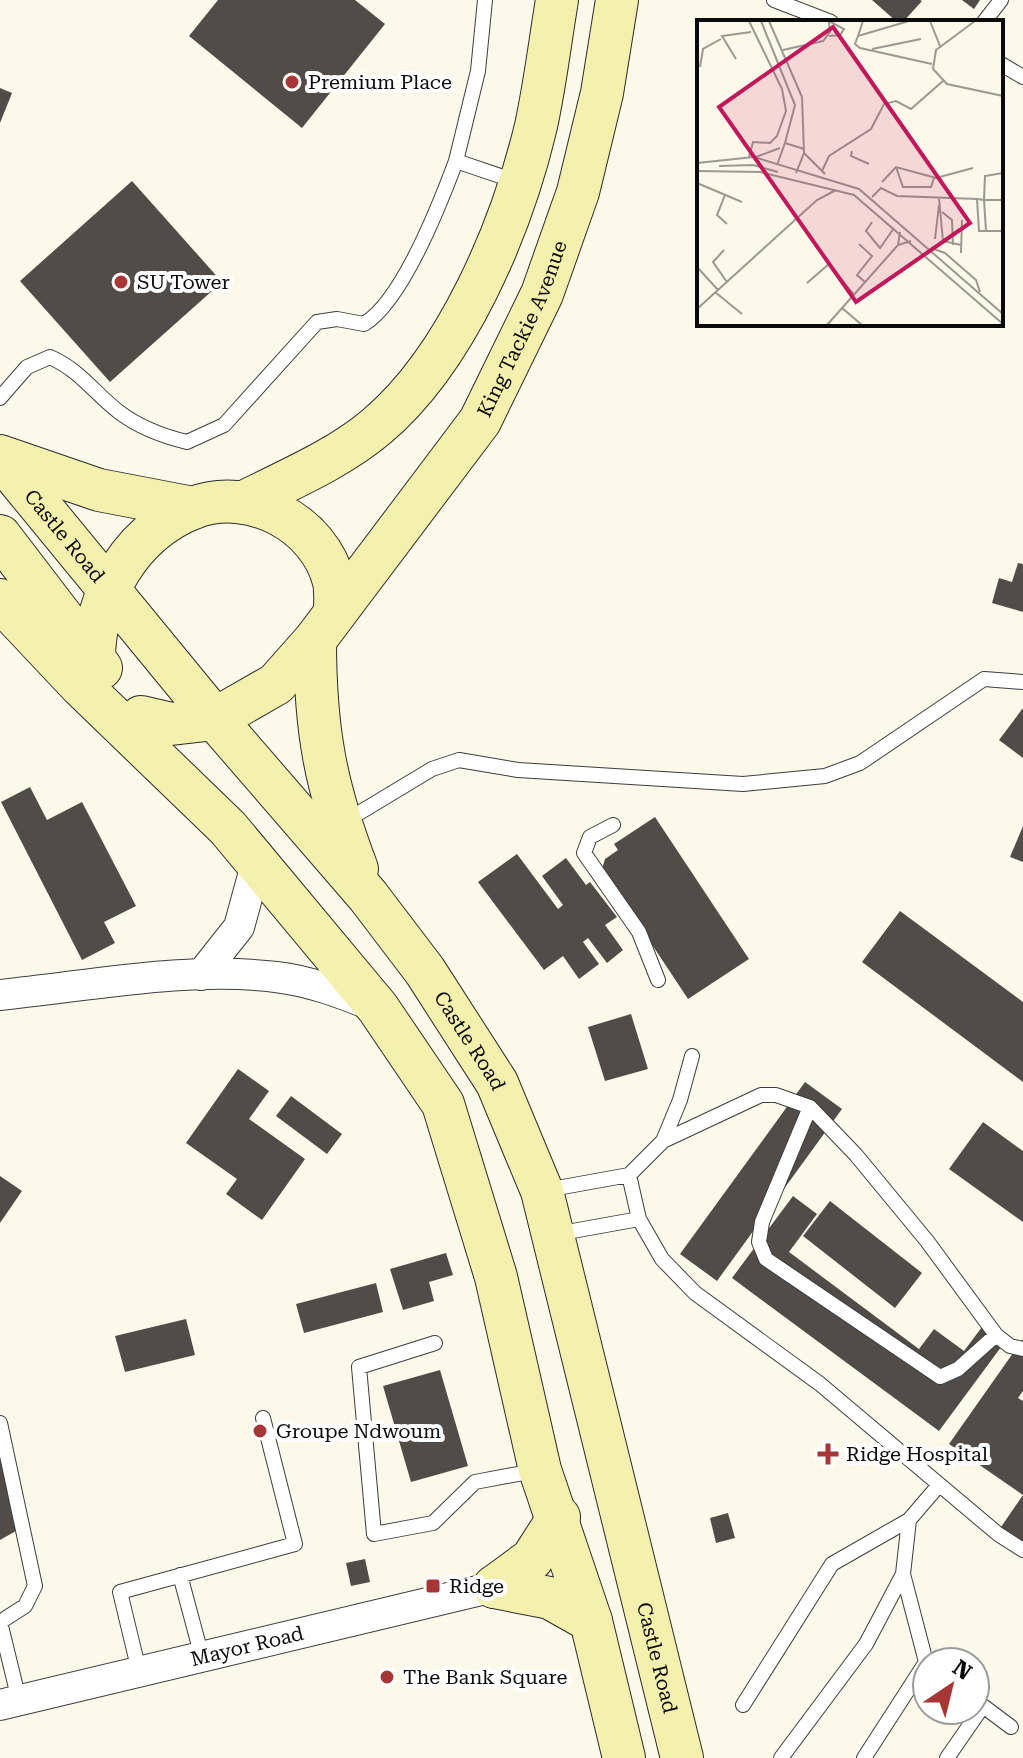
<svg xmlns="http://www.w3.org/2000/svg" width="1023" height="1758" viewBox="0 0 1023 1758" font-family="'Roboto Serif',serif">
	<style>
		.building { fill: #514c48 }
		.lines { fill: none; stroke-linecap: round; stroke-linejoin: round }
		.lane-casing { stroke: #3d3d3d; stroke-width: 16 }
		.street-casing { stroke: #3d3d3d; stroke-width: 32 }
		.secondary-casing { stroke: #2c2c2c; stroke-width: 44 }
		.lane { stroke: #fff; stroke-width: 14 }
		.street { stroke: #fff; stroke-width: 30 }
		.secondary { stroke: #f4f0ad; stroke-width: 42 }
		.poi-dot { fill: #a63736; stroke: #fff; stroke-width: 3 }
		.labels { text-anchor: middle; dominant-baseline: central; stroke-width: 8; stroke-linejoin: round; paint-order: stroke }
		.poi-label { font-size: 20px; fill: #0a0a0a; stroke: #fff; text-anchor: start }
		.street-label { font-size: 20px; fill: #0a0a0a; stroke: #fff }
		.inset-road { fill: none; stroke: #9b9990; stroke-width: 2 }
		.view { fill: #c2185b; fill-opacity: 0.15; stroke: #c2185b; stroke-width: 4 }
		.inset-edge { fill: none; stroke: #0a0a0a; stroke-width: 4 }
	</style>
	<rect width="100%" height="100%" fill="#fcf9ea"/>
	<path class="building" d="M218 0H355L385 24 302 128 189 36Z
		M872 0H920L922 1 903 22H897Z
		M962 0H980L974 9Z
		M0 88 12 93 0 123Z
		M132 181 222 282 110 382 20 281Z
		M1018 563 1023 564V612L992 603 999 578 1012 582Z
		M1023 708V758L999 740Z
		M30 787 47 820 82 802 136 906 104 922 115 943 82 960 1 802Z
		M655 817 749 959 688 999 602 869 605 859 618 850 614 844Z
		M1023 826V862L1010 857Z
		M517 854 558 909 563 905 542 876 566 858 586 885 590 882 617 917 605 925 623 950 607 963 588 938 583 942 599 964 579 979 563 956 544 970 478 882Z
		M900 911 1023 1002V1082L862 962Z
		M631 1014 648 1069 605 1081 588 1027Z
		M238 1069 269 1091 249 1119 305 1159 262 1220 226 1194 237 1179 186 1143Z
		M805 1082 842 1109 717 1281 680 1254Z
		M291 1096 342 1134 327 1154 276 1116Z
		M983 1122 1023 1151V1222L949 1169Z
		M0 1176 22 1191 0 1223Z
		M793 1196 817 1214 789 1252 919 1349 934 1329 964 1351 985 1323 1007 1339 939 1431 732 1278Z
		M830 1201 922 1273 895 1308 803 1236Z
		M446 1253 453 1275 429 1282 434 1301 403 1310 390 1269Z
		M376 1283 383 1312 304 1333 296 1304Z
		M186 1319 195 1355 125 1372 115 1336Z
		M1023 1339V1391L1018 1398 1023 1401V1543L1001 1527 1023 1495 949 1444Z
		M440 1370 468 1466 411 1482 383 1386Z
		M0 1445 23 1527 0 1540Z
		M728 1513 735 1538 716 1543 710 1518Z
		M365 1559 370 1582 351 1586 346 1563Z"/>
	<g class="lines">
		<g class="lane-casing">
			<path id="lane" d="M485 0 478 71 456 161 518 182
				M774 0 831 22
				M984 22 1001 0
				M1001 64 1023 77
				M0 398 27 367 50 357C81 371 93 392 119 412 140 428 162 436 187 442L224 425 317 322 337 319 364 324C402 301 440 204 456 161
				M344 822 432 769 459 760 518 770 743 784 825 776 860 763 984 679 1023 682
				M613 825 590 837 584 853 639 932 658 980
				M810 1107 762 1222 759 1242 766 1259 940 1377 958 1369 996 1335
				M663 1141 761 1095H776L810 1107 856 1155 927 1241 996 1335 1010 1346 1023 1349
				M629 1175 663 1141 680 1100 692 1056
				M546 1190 629 1175 639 1219 662 1259 695 1293 820 1384 998 1534 1023 1550
				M556 1234 639 1219
				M435 1343 359 1367 374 1534 433 1523 475 1482 539 1470
				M0 1423 35 1586 25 1606 0 1622 19 1700
				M180 1575 202 1657
				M139 1671 120 1592 295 1544 263 1418
				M975 1700 1011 1727
				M743 1705 832 1564 909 1520
				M781 1758 866 1644 903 1574 909 1520 939 1485
				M864 1758 926 1662 903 1574
				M947 1758 983 1706"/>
		</g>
		<g class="street-casing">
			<g id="street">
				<path d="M201 975 239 927 257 861"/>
				<path d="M0 995C90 986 186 966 276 977 311 981 344 994 376 1007"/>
				<path id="s1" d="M0 1705 494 1587"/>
			</g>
		</g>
		<g class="secondary-casing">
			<g id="secondary">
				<path d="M0 456 99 490 193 508"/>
				<path id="s2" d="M0 457 215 719 368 896 425 971 497 1083 542 1191 682 1758"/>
				<path d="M244 502C288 480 338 459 376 427 457 359 512 227 536 126 545 85 550 42 557 0"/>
				<path d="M0 536 101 668"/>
				<path d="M0 600 81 686 228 828 378 1008 443 1104 496 1277 540 1470 591 1621 624 1758"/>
				<path d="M315 640C315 729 325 785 357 869"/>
				<path d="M94 659C94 596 132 532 193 508 249 486 320 523 334 582 336 592 335 604 335 613"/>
				<path id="s3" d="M141 717 171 724 215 719 276 684 315 640 480 421 542 294 578 192 602 93 617 0"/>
				<path d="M494 1587 550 1598 591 1621"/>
				<path d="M494 1587 532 1559 559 1517"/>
			</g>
		</g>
		<use href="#lane" class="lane"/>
		<use href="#street" class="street"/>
		<use href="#secondary" class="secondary"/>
	</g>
	<g class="poi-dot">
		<circle cx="292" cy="82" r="8"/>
		<circle cx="121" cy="282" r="8"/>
		<circle cx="260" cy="1431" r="8"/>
		<path d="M824 1442h8v8h8v8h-8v8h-8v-8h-8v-8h8z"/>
		<rect x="425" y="1578" width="16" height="16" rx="4"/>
		<circle cx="387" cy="1677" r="8"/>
	</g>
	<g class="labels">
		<g class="poi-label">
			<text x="308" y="82">Premium Place</text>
			<text x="137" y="282">SU Tower</text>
			<text x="276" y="1431">Groupe Ndwoum</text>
			<text x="846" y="1454">Ridge Hospital</text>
			<text x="449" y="1586">Ridge</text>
			<text x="403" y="1677">The Bank Square</text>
		</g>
		<g class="street-label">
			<text stroke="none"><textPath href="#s3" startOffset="580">King Tackie Avenue</textPath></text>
			<text stroke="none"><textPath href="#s2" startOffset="102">Castle Road</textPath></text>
			<text stroke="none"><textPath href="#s2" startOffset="750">Castle Road</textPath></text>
			<text stroke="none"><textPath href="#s1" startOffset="254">Mayor Road</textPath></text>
			<text stroke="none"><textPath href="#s2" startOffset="1398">Castle Road</textPath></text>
		</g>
	</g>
	<g transform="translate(697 20)">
		<rect width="306" height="306" fill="#fcf9ea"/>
		<path class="inset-road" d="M52 1 85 69M64 1 98 85 88 123M72 1 105 77 107 133 99 153M166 1 161 16 212 1M233 1 243 26M278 1 239 30 236 49 250 64 306 76M132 16 143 15 147 9 132 1M161 16 158 24 163 28 235 44M175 29 224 19M86 30 126 21 133 12 132 1M39 39 25 16 54 12M3 47 6 29 24 19M155 131 154 136 172 144M107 133 128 154M52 137 56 122 73 123 80 116 89 91 85 69M59 137 83 128M0 143 57 137 162 169 306 294M80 145 88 123 107 129M22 146 56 145 81 152M199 147 206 167H234L237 158M0 151 63 152 157 175 306 304M125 151 132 136 174 109 187 84 199 81 214 89 246 61M306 153 288 156 287 180H306M185 162 199 147 239 158 276 148M0 163 45 182M28 175 20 195 30 204M175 177 184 168 200 176 280 179 282 211H306M242 179 246 221 264 225M280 179 287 180 289 211M245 192 255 200 256 225M175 202 169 211 183 228 197 208M203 212 201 225 214 221M238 219 242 185M162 224 175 236 160 255 168 262M234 228 248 233 279 260 283 272M27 230 16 242 30 262M264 233 265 200M0 247 21 270M110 263 132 244 157 275M18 272 45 294M145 288 165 305M0 289 120 180 139 170M130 305 201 225"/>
		<path class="view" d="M136 7 273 203 159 282 22 87Z"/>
		<rect width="306" height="306" class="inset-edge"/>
	</g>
	<g transform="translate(951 1686) rotate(35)"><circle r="38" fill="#ffffff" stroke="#9d9d9d" stroke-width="2"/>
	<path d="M0-6L14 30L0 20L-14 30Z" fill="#a63736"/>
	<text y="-12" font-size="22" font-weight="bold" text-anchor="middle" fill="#0a0a0a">N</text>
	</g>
</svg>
